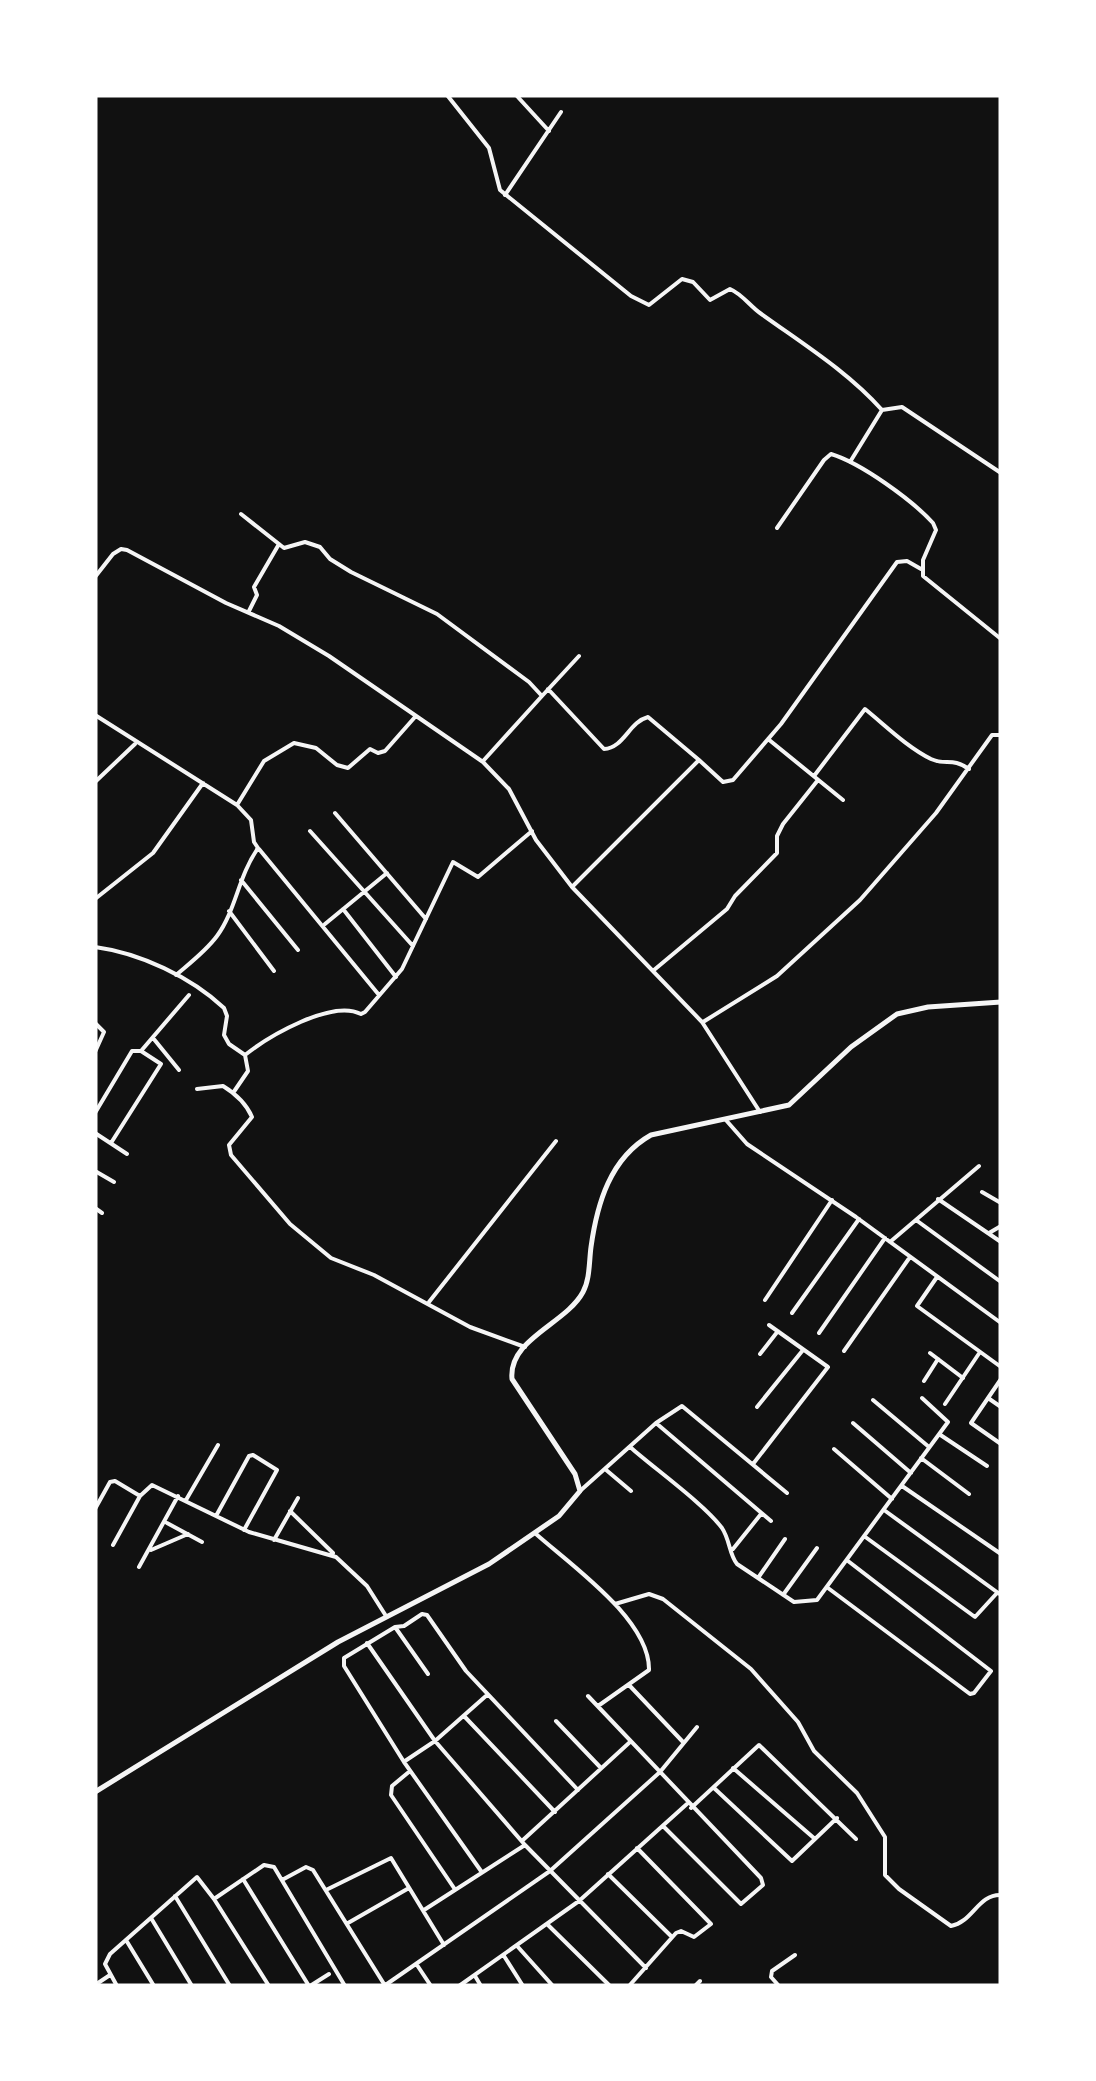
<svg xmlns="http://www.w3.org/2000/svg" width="1096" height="2081" viewBox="0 0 1096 2081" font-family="Cabin,sans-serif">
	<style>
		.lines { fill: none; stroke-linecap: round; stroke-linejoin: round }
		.minor { stroke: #f5f5f5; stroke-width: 4 }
		.tertiary { stroke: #f5f5f5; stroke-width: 5 }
	</style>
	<rect width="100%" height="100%" fill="#111"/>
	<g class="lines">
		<path class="minor" d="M447 95 489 148 500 190 631 296 649 305 682 279 693 282 710 300 730 289C742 294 750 306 760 313 803 344 847 371 882 410
			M516 95 549 131
			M505 195 561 112
			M850 462 882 410 902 407 1001 473
			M241 514 284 548 305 542 320 547 330 559 351 572 437 614 529 682 542 696 484 760
			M777 528 824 460 831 454C861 463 912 500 933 523L936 530 923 560V576L1001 639
			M95 577 113 554 121 549 127 550 226 603 279 626 329 656 483 762 509 789 536 840 572 887 702 1022 760 1112
			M249 611 257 595 254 587 279 544
			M548 689 604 749C624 748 629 722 648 717L699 760
			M542 696 579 656
			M95 715 237 805 251 820 254 842 258 848C238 877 236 910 217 936 206 951 190 963 176 975
			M768 739 843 800
			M814 776 865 709C886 726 907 747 931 759 946 766 952 757 969 769
			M95 782 135 744
			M237 805 264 761 294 743 316 748 337 765 348 768 370 749 378 753 385 751 415 717
			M335 813 426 919
			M310 831 413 946
			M259 849 379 995
			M241 880 298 950
			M572 887 699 760 723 782 733 780 781 724 897 562 907 561 921 569
			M95 899 153 853 203 783
			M343 909 396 977
			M229 911 274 971
			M325 924 387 873
			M95 947C140 953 191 977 224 1008L227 1016 224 1035 229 1044 245 1055 248 1071 233 1093
			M654 970 727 909 735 896 777 853V836L783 824 818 780
			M703 1022 777 976 860 900 936 813 992 735H1001
			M95 1023 104 1032 95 1052
			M153 1038 179 1070
			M245 1055C269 1036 332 999 361 1014L365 1012 402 969 453 862 478 877 532 831
			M197 1089 223 1086C236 1094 246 1103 252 1117L229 1145 231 1155 290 1224 331 1258 374 1275 470 1327 525 1347
			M95 1113 132 1051H141L189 995
			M725 1119 747 1144 856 1217 1001 1323
			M95 1133 127 1154
			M111 1143 161 1064 141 1051
			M95 1171 114 1182
			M982 1192 1001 1203
			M938 1199 1001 1242
			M95 1208 102 1213
			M916 1220 1001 1282
			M989 1233 1001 1226
			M890 1242 979 1166
			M937 1277 917 1306 1001 1367
			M765 1300 832 1200
			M429 1302 556 1141
			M792 1313 859 1219
			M819 1333 885 1238
			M844 1351 910 1257
			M930 1353 963 1378
			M760 1354 778 1331
			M1001 1379 971 1423 1001 1444
			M924 1381 938 1359
			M988 1398 1001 1407
			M873 1400 929 1447
			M945 1404 980 1352
			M757 1407 803 1350
			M656 1423 771 1521
			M853 1423 911 1473
			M939 1434 987 1466
			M630 1447C655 1469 704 1504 722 1528 730 1540 729 1554 737 1564L794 1602 817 1600 948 1422 922 1398
			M834 1449 892 1499
			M921 1458 969 1494
			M753 1464 828 1367 769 1325
			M605 1469 631 1491
			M902 1486 1001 1554
			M580 1491 656 1423 682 1406 787 1493
			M186 1500 218 1445
			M95 1509 110 1482 115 1481 140 1496 152 1485 249 1532 336 1557 367 1586 386 1616
			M884 1510 1001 1595
			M290 1511 333 1553
			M216 1516 249 1456 253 1455 277 1470 244 1530
			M167 1523 202 1542
			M536 1534C572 1566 650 1620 649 1670L598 1706
			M864 1536 975 1617 997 1593
			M274 1540 298 1498
			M113 1545 140 1496
			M733 1549 761 1514
			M151 1550 188 1534
			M139 1567 178 1496
			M758 1578 785 1539
			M828 1588 970 1694 974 1693 991 1671 848 1561
			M783 1595 817 1548
			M615 1604 649 1594 663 1599 751 1669 798 1722 814 1751 857 1793 885 1837V1875L899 1889 951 1926C973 1922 978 1894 1001 1895
			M395 1627 428 1674
			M367 1643 435 1741 525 1845 646 1968
			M629 1685 683 1742
			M588 1696 761 1878 763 1885 741 1904 663 1826
			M464 1716 555 1812
			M556 1721 601 1768
			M405 1761 435 1741 487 1695
			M733 1768 815 1839
			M410 1771 392 1786 391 1795 454 1888
			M714 1788 792 1861 837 1818
			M691 1808 759 1745 856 1839
			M523 1840 630 1742
			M481 1871 404 1762 344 1666V1658L395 1627 404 1626 422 1614 427 1615 466 1671 578 1790
			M608 1874 672 1937
			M243 1879 309 1986
			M282 1880 306 1867 313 1870 384 1984
			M326 1890 391 1858 444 1945
			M175 1896 230 1986
			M214 1899 264 1865 274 1867 345 1986
			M424 1910 525 1845
			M151 1918 192 1986
			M348 1923 409 1888
			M548 1925 610 1986
			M126 1940 154 1986
			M518 1947 553 1986
			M504 1956 523 1986
			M417 1965 431 1986
			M475 1976 481 1986
			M95 1985 110 1975
			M117 1986 105 1964 110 1954 197 1877 214 1899 269 1986
			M310 1986 329 1974
			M384 1986 550 1871 660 1772 697 1727
			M459 1986 579 1901 688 1803
			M629 1986 676 1933 681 1931 694 1937 711 1924 637 1848
			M695 1986 700 1981
			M779 1986 771 1977 772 1971 795 1955"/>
		<path class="tertiary" d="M95 1792 338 1642 489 1564 559 1516 580 1491 575 1474 512 1379C508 1339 566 1324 583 1292 590 1279 589 1262 591 1247 597 1204 610 1158 651 1135L789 1105 851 1047 897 1014 928 1007 1001 1002"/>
	</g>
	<rect width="1096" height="2081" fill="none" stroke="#ffffff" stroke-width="195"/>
</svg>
